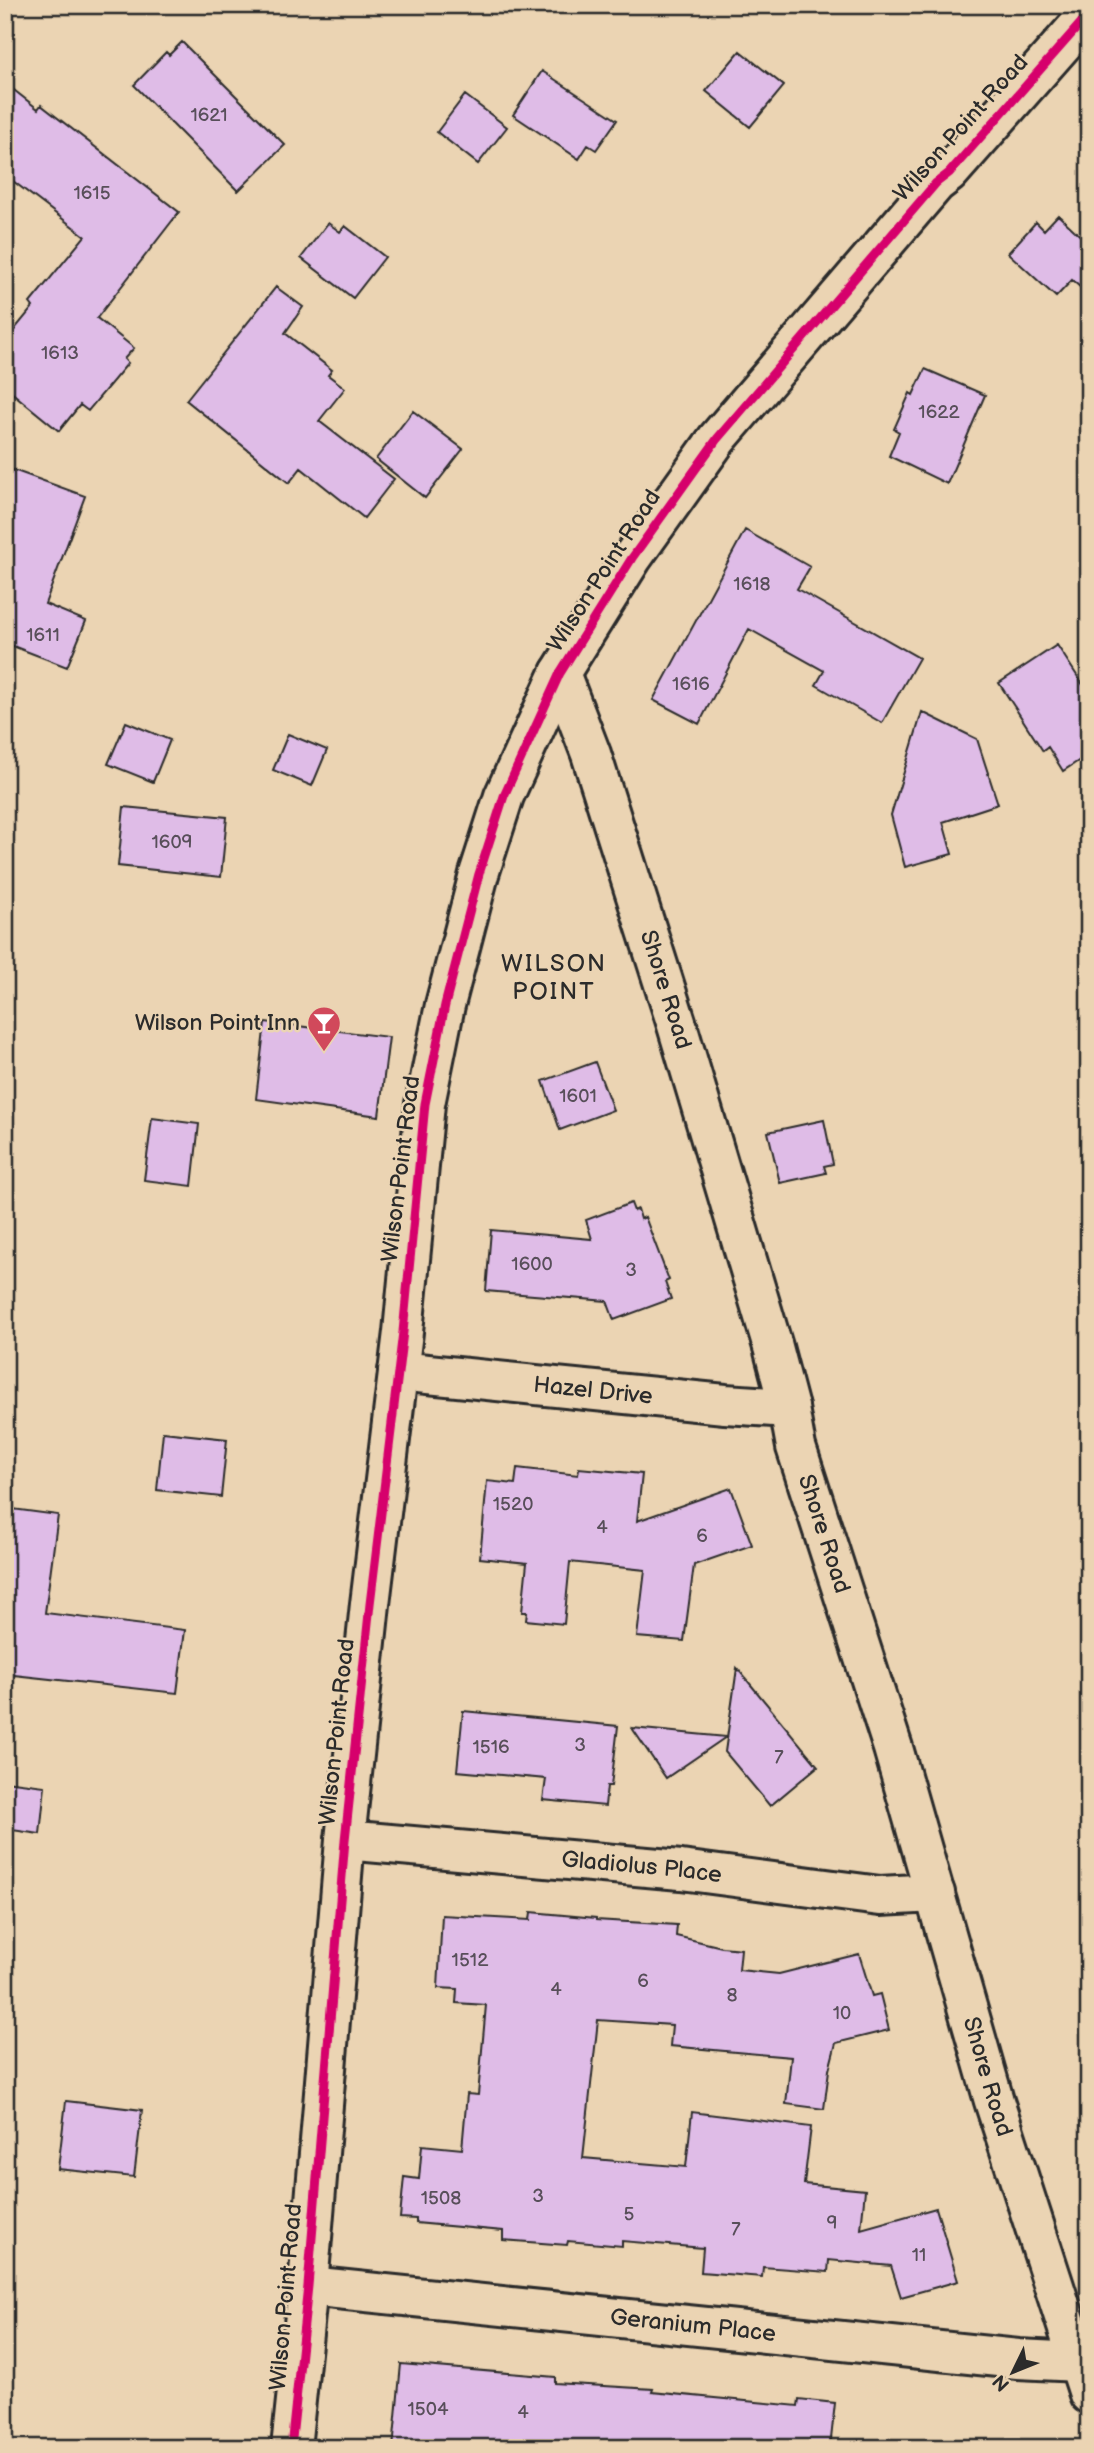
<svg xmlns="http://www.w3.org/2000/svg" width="1094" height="2453" viewBox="0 0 1094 2453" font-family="'Balsamiq Sans',sans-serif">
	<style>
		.building { fill: #dfbce7; stroke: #2b2b2b; stroke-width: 2 }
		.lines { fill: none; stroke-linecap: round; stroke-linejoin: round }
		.minor-casing { stroke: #2b2b2b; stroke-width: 44 }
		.minor { stroke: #ebd4b3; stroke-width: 38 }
		.cycleway-casing { stroke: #ebd4b3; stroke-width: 13 }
		.cycleway { stroke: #d6006c; stroke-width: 9 }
		.labels { text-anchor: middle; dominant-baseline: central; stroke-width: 5; stroke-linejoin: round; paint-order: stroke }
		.number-label { font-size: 19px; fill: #584f5a }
		.street-label { font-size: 23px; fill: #2b2b2b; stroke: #ebd4b3 }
		.poi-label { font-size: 23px; fill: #2b2b2b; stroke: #ebd4b3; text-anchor: end }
		.neighbourhood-label { font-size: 24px; letter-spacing: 2px; fill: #2b2b2b; stroke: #ebd4b3 }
	</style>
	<rect width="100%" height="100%" fill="#ebd4b3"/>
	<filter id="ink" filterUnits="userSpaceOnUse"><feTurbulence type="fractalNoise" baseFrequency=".0143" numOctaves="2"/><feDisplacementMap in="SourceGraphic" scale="14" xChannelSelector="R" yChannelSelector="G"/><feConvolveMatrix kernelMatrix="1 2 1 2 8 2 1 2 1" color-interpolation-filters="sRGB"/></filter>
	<g filter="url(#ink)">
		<path class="building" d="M182 42 285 145 238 191 134 85 166 52 169 55Z
			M740 51 784 86 750 127 706 91Z
			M542 71 617 120 596 150 588 145 579 159 513 115Z
			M5 83 38 109 41 105 179 212 97 318 134 348 124 359 128 363 88 411 80 405 59 431 5 387V341L33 307 30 303 85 236 5 175Z
			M465 95 507 127 478 164 437 132Z
			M1058 215 1089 244V295L1072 280 1056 297 1008 253 1036 222 1044 230Z
			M328 223 340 232 345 226 385 257 353 298 301 258Z
			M276 287 303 307 285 333 332 370 328 375 345 388 319 421 394 479 364 518 301 468 289 483 186 400Z
			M925 369 985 395 947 484 889 456 899 432 894 429 910 393 913 395Z
			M413 411 463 449 425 498 376 459Z
			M5 467 85 496 45 604 86 621 67 667 5 643Z
			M745 530 810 567 797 589 919 658 882 723 816 685 824 671 749 629 699 724 653 700Z
			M1057 645 1089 694V754L1063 771 1048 747 1043 751 999 683Z
			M922 712 977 739 998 804 943 822 952 854 905 867 891 815Z
			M126 722 170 740 153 782 108 764Z
			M288 734 327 750 312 786 273 770Z
			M124 807 227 817 221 877 118 866Z
			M265 1022 389 1037 379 1116 256 1099Z
			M595 1062 613 1110 560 1130 543 1081Z
			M152 1118 199 1124 192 1186 144 1180Z
			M824 1120 833 1164 824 1166 826 1173 780 1183 768 1132Z
			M631 1203 634 1211 638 1209 641 1219 645 1217 669 1280 665 1282 671 1299 614 1320 607 1301 486 1291 491 1230 592 1239 586 1220Z
			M163 1432 227 1439 221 1497 157 1490Z
			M517 1468 578 1475 579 1468 642 1474 637 1521 731 1488 752 1545 694 1565 684 1641 637 1637 645 1570 570 1562 564 1624 526 1620 527 1612H522L527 1563 480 1558 487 1481 515 1484Z
			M5 1508 58 1515 45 1613 185 1630 177 1693 5 1674Z
			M737 1668 818 1766 770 1806 725 1752Z
			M463 1711 618 1726 611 1786H607L605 1806 543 1800 546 1779 457 1771Z
			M632 1728 726 1737 666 1778Z
			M5 1781 45 1786 40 1834 5 1829Z
			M531 1912 596 1918V1920L677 1925 676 1936 722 1947 741 1949 739 1970 779 1974 859 1954 872 1996 880 1994 889 2030 836 2043 829 2070 824 2109 786 2104 791 2057 670 2046 672 2025 598 2020 583 2158 686 2167 692 2112 811 2127 804 2184 865 2190 861 2229 936 2208 958 2281 901 2297 891 2266 829 2260 828 2272 763 2267 762 2277 701 2272 703 2248 622 2241V2246L568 2241 567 2245 503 2240V2231L416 2223V2219L400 2218 404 2177 419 2179 422 2145 462 2149 467 2094 478 2095 486 2005 456 2003 457 1989 438 1988 442 1915 530 1920Z
			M66 2101 142 2110 134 2177 58 2169Z
			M401 2364 555 2377V2383L653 2389 652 2392 798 2406 799 2399 835 2403 830 2448H393Z"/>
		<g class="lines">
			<g class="minor-casing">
				<g id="minor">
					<path id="s1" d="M560 673 591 754 676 1022 773 1347 789 1408 796 1447 893 1748 994 2101 1089 2394"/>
					<path id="s2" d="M398 1371 725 1404 789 1408"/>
					<path id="s3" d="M345 1840 681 1870 880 1896 935 1893"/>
					<path id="s4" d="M308 2286 1018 2359 1079 2362"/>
					<path d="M291 2448 308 2286 345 1840 370 1604 403 1332 425 1104 445 1005 479 874 504 796 560 673 632 558 717 439 936 183 949 173 1089 14"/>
				</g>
			</g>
			<use href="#minor" class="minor"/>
			<g class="cycleway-casing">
				<path id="cycleway" d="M291 2448 308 2286 345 1840 370 1604 403 1332 425 1104 445 1005 479 874 504 796 560 673 632 558 717 439 936 183 949 173 1089 14"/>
			</g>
			<use href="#cycleway" class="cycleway"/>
		</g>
	</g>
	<defs>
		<g id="bar-pin" transform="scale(1.75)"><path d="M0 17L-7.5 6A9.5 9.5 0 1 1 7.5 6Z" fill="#d1495b" stroke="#ebd4b3"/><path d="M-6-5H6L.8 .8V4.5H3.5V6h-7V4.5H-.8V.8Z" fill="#fff"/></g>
	</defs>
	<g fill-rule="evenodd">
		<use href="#bar-pin" x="324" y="1023"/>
	</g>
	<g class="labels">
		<g class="number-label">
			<text x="209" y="115">1621</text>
			<text x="92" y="193">1615</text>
			<text x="60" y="353">1613</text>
			<text x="939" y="412">1622</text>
			<text x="752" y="584">1618</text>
			<text x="43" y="635">1611</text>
			<text x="691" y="684">1616</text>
			<text x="172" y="842">1609</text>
			<text x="578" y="1096">1601</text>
			<text x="532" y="1264">1600</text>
			<text x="631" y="1270">3</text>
			<text x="513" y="1504">1520</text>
			<text x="602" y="1527">4</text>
			<text x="702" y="1536">6</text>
			<text x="580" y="1745">3</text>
			<text x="491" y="1747">1516</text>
			<text x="779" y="1757">7</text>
			<text x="470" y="1960">1512</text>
			<text x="643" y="1981">6</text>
			<text x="556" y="1989">4</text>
			<text x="732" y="1995">8</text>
			<text x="842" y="2013">10</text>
			<text x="538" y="2196">3</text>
			<text x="441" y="2198">1508</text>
			<text x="629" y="2214">5</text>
			<text x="832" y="2223">9</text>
			<text x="736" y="2229">7</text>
			<text x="919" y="2255">11</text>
			<text x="428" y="2409">1504</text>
			<text x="523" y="2412">4</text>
		</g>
		<g class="street-label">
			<text transform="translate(961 128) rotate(-48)">Wilson Point Road</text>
			<text transform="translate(604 571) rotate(-57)">Wilson Point Road</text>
			<text stroke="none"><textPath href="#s1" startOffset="334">Shore Road</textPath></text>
			<text transform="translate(401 1169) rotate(-83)">Wilson Point Road</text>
			<text stroke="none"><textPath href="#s2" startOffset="196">Hazel Drive</textPath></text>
			<text stroke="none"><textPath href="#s1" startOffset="901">Shore Road</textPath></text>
			<text transform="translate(337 1732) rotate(-84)">Wilson Point Road</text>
			<text stroke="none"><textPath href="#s3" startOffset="298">Gladiolus Place</textPath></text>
			<text stroke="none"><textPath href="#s1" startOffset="1468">Shore Road</textPath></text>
			<text transform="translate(286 2297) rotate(-85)">Wilson Point Road</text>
			<text stroke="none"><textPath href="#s4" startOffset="387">Geranium Place</textPath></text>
		</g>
		<g class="poi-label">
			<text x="300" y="1023">Wilson Point Inn</text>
		</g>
		<g class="neighbourhood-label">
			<text x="554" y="963">WILSON<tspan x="554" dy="28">POINT</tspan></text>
		</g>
	</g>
	<rect width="1094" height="2453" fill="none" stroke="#ebd4b3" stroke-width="28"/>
	<rect x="14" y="14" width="1066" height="2425" fill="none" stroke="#2b2b2b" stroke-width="2.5" filter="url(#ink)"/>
	<g transform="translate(1013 2372) rotate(227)" stroke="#ebd4b3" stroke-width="5" paint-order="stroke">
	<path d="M0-5L12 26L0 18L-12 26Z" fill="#2b2b2b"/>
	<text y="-10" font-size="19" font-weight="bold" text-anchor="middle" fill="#2b2b2b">N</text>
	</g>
</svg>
